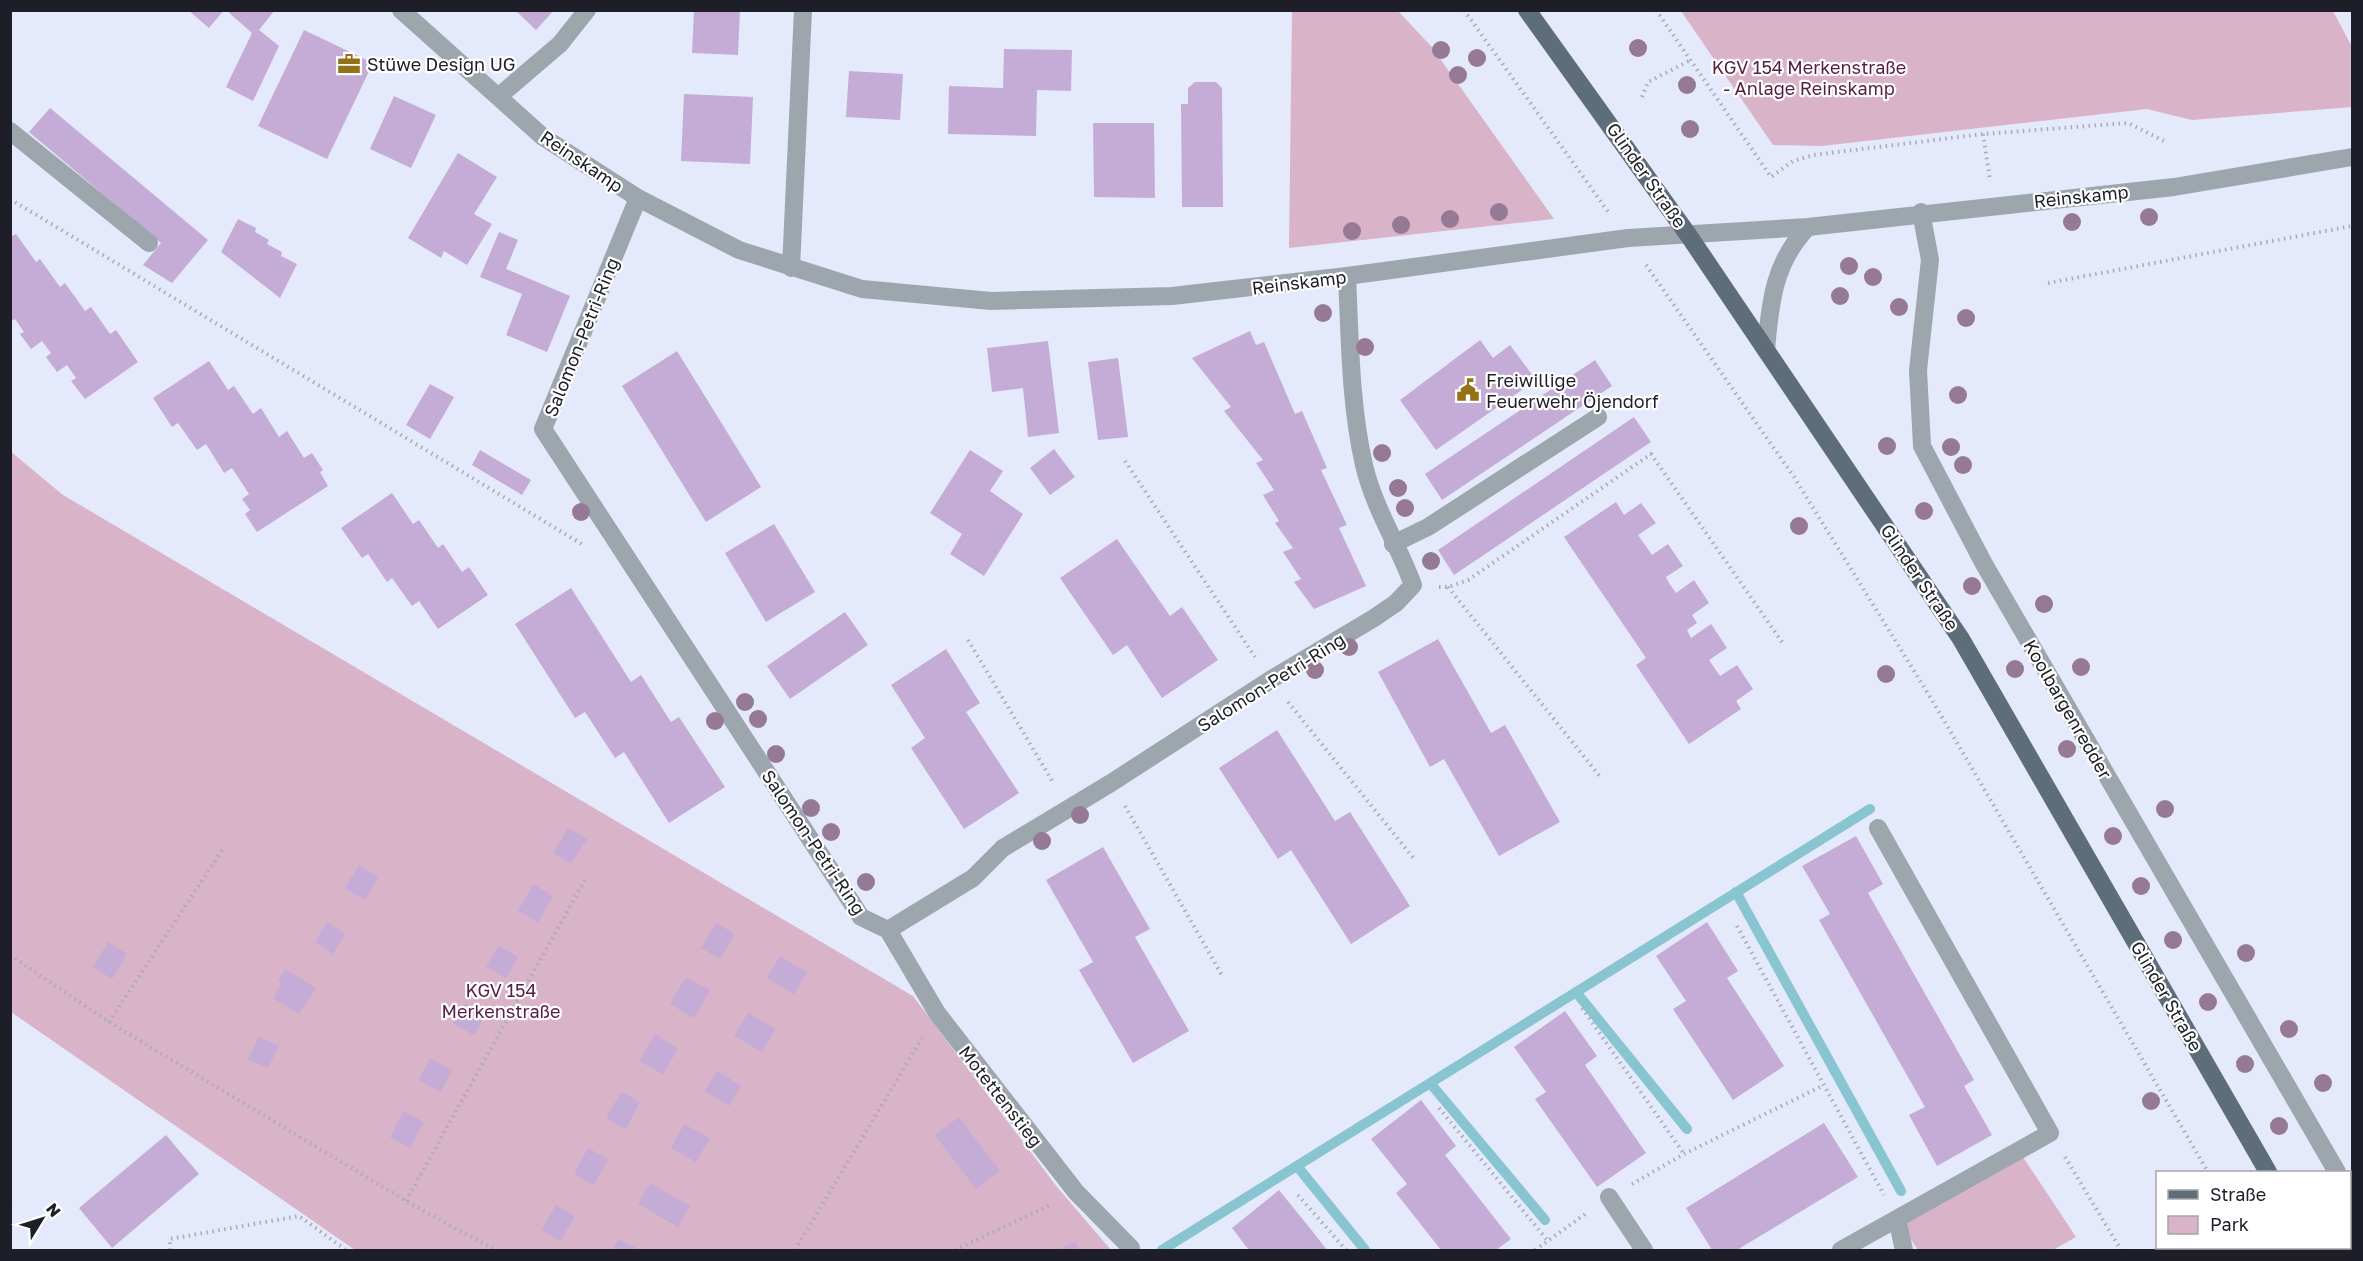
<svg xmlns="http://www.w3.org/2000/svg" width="2363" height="1261" viewBox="0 0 2363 1261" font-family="'Golos Text',sans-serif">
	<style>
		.green { fill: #d9b3c8 }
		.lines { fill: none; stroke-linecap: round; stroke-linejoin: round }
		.stream { stroke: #88c5d0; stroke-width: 10 }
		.building { fill: #c4acd6 }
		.path { stroke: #a7aaba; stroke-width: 4; stroke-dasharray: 1.5 4.5; stroke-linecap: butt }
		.minor { stroke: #9da6ad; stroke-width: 18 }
		.major { stroke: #5e6d7a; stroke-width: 18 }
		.tree { fill: #967995 }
		.labels { text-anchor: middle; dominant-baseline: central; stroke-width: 4.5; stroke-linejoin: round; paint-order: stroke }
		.poi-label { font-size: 18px; fill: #1d1e27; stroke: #fff; text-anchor: start }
		.park-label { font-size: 18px; fill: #561e41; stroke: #fff }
		.street-label { font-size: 18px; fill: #1d1e27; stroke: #fff }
	</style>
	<rect width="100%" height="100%" fill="#e5e9fc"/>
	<path class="green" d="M1292 11H1398L1431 46 1554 219 1289 248Z
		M1681 11H2333L2352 47V107L2192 120 2147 109 1822 146 1773 145Z
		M10 451 63 495 913 996 1057 1187 1111 1250H355L11 1012Z
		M2019 1151 2076 1237 2053 1250H1918L1897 1219Z"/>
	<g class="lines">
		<path class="stream" d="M1736 892 1901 1191
			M1576 992 1687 1129
			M1430 1083 1545 1220
			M1297 1166 1365 1250
			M1162 1250 1870 809"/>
	</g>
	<path class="building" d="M188 10H224L209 28Z
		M226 10H275L259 30 279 46 253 101 226 87 252 33Z
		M515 10H554L536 30Z
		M694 10H740L738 55 692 53Z
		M304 30 373 63 327 159 258 126Z
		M1004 49 1072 50 1071 91 1037 90 1036 136 948 134 949 86 1003 88Z
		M849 71 903 74 900 120 846 117Z
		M1195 82H1216L1222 88 1223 207H1182L1181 104H1188V88Z
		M684 94 753 97 750 164 681 161Z
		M394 96 436 115 411 168 370 149Z
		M50 108 208 240 172 283 143 265 161 243 29 132Z
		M1093 123H1154L1155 198 1094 197Z
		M458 153 497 177 474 214 492 224 467 265 444 251 441 258 408 238Z
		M238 219 256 228 255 232 269 240 267 244 282 252 281 256 297 264 280 298 221 252Z
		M499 232 518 240 506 269 570 296 547 352 506 335 522 294 480 277Z
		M16 234 36 262 40 259 60 287 65 283 85 311 91 307 110 334 116 330 138 362 85 399 71 381 76 378 67 365 57 372 46 357 51 353 42 341 31 349 20 334 24 332 15 319 10 322V237Z
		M1250 331 1256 345 1264 342 1295 414 1302 411 1327 468 1321 470 1347 525 1339 528 1366 586 1314 609 1294 582 1301 579 1283 552 1293 548 1275 523 1279 521 1263 495 1274 490 1256 463 1263 460 1224 411 1231 407 1192 358Z
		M1480 340 1493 358 1510 345 1536 380 1436 450 1400 400Z
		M1048 341 1059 433 1028 437 1023 388 992 392 987 348Z
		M677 351 761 487 706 522 622 386Z
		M1118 358 1128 437 1098 440 1088 362Z
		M1595 360 1612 386 1442 500 1425 474Z
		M209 361 228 390 234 386 253 414 261 408 279 437 287 431 304 458 312 453 323 470 320 472 328 486 257 532 245 514 250 510 242 499 249 494 232 468 224 473 206 444 197 450 178 423 172 427 153 398Z
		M430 384 454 397 430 439 406 425Z
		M1634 417 1651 442 1454 575 1438 550Z
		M1054 449 1075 477 1050 495 1030 468Z
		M480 450 531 480 522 495 472 465Z
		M970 450 1003 471 990 491 1023 514 984 576 950 554 962 534 930 513Z
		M392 493 413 524 419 520 438 548 443 544 462 572 469 567 488 595 438 629 419 601 412 606 392 578 387 582 368 554 362 558 341 528Z
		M1616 502 1624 515 1641 503 1656 523 1638 535 1652 555 1668 544 1683 566 1666 577 1669 583 1676 593 1694 580 1709 603 1692 615 1697 623 1687 630 1691 638 1711 624 1727 648 1709 660 1720 676 1737 665 1753 689 1736 701 1741 709 1689 744 1636 665 1646 658 1564 537Z
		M774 524 815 592 766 622 725 553Z
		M1117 539 1170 616 1182 607 1218 660 1162 698 1127 645 1113 655 1060 578Z
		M571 588 631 682 641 675 671 722 679 717 725 787 669 823 624 752 615 758 585 712 575 718 515 624Z
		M845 612 868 645 790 699 767 666Z
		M1438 639 1491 733 1505 725 1560 822 1499 856 1444 759 1430 767 1378 672Z
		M946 649 980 703 966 712 1019 793 964 829 911 748 925 738 891 685Z
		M1277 730 1335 821 1350 812 1410 906 1351 944 1291 850 1278 859 1219 768Z
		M568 828 587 839 571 864 553 853Z
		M1856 836 1883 884 1868 893 1974 1080 1964 1086 1992 1135 1937 1166 1909 1115 1925 1107 1819 920 1830 914 1802 866Z
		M1103 847 1150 929 1135 937 1189 1031 1133 1063 1079 970 1093 962 1046 880Z
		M359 865 378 877 365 900 345 888Z
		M533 884 553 896 538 922 518 911Z
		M327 922 345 934 333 954 315 942Z
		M1707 922 1738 971 1727 978 1784 1066 1733 1100 1673 1009 1686 1001 1656 956Z
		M716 923 735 934 721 959 701 948Z
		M108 942 127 954 112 979 93 967Z
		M499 946 518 957 506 978 486 967Z
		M780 956 807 972 794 994 767 978Z
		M285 969 316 988 299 1014 273 998 282 983 278 981Z
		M686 977 710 990 694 1018 670 1004Z
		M465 1003 486 1014 474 1035 453 1024Z
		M1565 1011 1597 1056 1585 1065 1646 1153 1597 1187 1535 1099 1546 1092 1514 1047Z
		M748 1013 775 1029 762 1052 734 1036Z
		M655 1034 678 1049 663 1074 639 1061Z
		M259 1037 279 1046 268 1068 248 1059Z
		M430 1058 452 1070 441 1092 419 1080Z
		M717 1071 741 1086 729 1106 705 1091Z
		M621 1092 640 1102 626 1129 606 1118Z
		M1421 1100 1456 1146 1445 1155 1511 1239 1496 1250H1441L1396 1193 1407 1184 1371 1139Z
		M403 1111 424 1122 410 1148 390 1137Z
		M959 1117 1000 1171 976 1189 935 1135Z
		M1824 1123 1858 1177 1737 1250H1712L1686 1208Z
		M684 1124 710 1138 696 1162 671 1148Z
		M166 1135 199 1174 112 1248 79 1208Z
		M588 1148 608 1159 594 1185 574 1174Z
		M650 1183 690 1206 678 1227 638 1204Z
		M1279 1190 1313 1232 1327 1250 1248 1249 1232 1228Z
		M556 1205 575 1217 560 1241 541 1230Z
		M618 1239 640 1250H612Z
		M1075 1242 1079 1250H1057Z"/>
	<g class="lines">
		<path class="path" d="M1464 10 1609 213
			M1656 10 1771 177 1793 161 1814 155 1983 134 2128 123 2164 141
			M1642 97 1648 82 1689 61
			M1983 134 1990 180
			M10 199 585 546
			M1646 265 1794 477 1864 590 1932 700 2208 1172
			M2048 283 2352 226
			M1125 461 1255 657
			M1439 587H1448L1468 580 1651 454 1782 642
			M1448 587 1602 779
			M968 640 1054 784
			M1288 702 1415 860
			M1125 806 1223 977
			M1737 926 1884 1195
			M10 955 109 1022 406 1201 495 1250
			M1582 1008 1684 1154
			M109 1022 222 850
			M1439 1108 1548 1241
			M2065 1157 2121 1250
			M1632 1184 1684 1154 1824 1085
			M1298 1195 1346 1250
			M10 1200 11 1199
			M406 1201 587 876
			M2251 1248 2252 1250
			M170 1250V1239L299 1216 346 1250
			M795 1250 922 1038
			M955 1250 1052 1204
			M1535 1250 1588 1212"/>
		<path class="minor" d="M401 10 543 137 638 198 739 250 862 289 991 301 1172 296 1347 276 1628 238 1808 227 2174 187 2352 157
			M498 97 560 44 587 10
			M10 131 149 243
			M638 198 543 429 861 917 888 930 973 878 1003 848 1111 783 1270 680 1374 618 1396 603 1413 585C1398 544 1374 508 1364 465 1350 404 1350 339 1347 276
			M1921 212 1930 260 1918 370 1922 446 1984 564 2337 1172
			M791 268 803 10
			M1766 350C1770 302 1774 262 1808 227
			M1393 544 1428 527 1598 417
			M888 930 937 1013 1076 1192 1131 1248
			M2350 1195 2352 1200
			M1609 1197 1644 1250
			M1897 1219 1904 1250
			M1841 1250 2050 1133 1878 828"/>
		<path class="major" d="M1527 10 1689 236 1961 639 2268 1172
			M2311 1248 2313 1250"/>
	</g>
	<g class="tree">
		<circle cx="1638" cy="48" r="9"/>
		<circle cx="1441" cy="50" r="9"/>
		<circle cx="1477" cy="58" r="9"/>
		<circle cx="1458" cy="75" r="9"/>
		<circle cx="1687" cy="85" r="9"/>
		<circle cx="1690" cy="129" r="9"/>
		<circle cx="1499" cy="212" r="9"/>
		<circle cx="2149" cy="217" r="9"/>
		<circle cx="1450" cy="219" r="9"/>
		<circle cx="2072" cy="222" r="9"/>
		<circle cx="1401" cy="225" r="9"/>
		<circle cx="1352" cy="231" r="9"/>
		<circle cx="1849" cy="266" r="9"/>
		<circle cx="1873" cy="277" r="9"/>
		<circle cx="1840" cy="296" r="9"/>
		<circle cx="1899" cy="307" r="9"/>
		<circle cx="1323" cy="313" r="9"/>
		<circle cx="1966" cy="318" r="9"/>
		<circle cx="1365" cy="347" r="9"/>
		<circle cx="1958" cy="395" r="9"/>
		<circle cx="1887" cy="446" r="9"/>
		<circle cx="1951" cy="447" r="9"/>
		<circle cx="1382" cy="453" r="9"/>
		<circle cx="1963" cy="465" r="9"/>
		<circle cx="1398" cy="488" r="9"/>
		<circle cx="1405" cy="508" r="9"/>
		<circle cx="1924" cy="511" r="9"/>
		<circle cx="581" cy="512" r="9"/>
		<circle cx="1799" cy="526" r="9"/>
		<circle cx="1431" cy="561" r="9"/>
		<circle cx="1972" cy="586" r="9"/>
		<circle cx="2044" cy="604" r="9"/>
		<circle cx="1349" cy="647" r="9"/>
		<circle cx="2081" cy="667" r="9"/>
		<circle cx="2015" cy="669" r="9"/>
		<circle cx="1315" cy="670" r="9"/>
		<circle cx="1886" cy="674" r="9"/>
		<circle cx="745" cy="702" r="9"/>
		<circle cx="758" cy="719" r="9"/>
		<circle cx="715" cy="721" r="9"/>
		<circle cx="2067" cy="749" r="9"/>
		<circle cx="776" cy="754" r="9"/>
		<circle cx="811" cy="808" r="9"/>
		<circle cx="2165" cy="809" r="9"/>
		<circle cx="1080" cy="815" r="9"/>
		<circle cx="831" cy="832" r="9"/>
		<circle cx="2113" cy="836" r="9"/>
		<circle cx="1042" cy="841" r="9"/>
		<circle cx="866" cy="882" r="9"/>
		<circle cx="2141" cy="886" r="9"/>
		<circle cx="2173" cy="940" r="9"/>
		<circle cx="2246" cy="953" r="9"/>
		<circle cx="2208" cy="1002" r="9"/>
		<circle cx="2289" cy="1029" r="9"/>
		<circle cx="2245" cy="1064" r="9"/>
		<circle cx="2323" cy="1083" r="9"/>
		<circle cx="2151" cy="1101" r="9"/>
		<circle cx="2279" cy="1126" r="9"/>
	</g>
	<defs>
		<g id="office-bare" transform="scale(1.8)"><path d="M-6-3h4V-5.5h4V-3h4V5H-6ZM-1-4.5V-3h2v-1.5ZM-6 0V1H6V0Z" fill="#927117" stroke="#fff" stroke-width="2.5" paint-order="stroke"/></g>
		<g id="civic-bare" transform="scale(1.8)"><path d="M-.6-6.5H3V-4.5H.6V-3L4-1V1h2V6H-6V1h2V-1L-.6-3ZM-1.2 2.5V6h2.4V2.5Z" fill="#927117" stroke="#fff" stroke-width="2.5" paint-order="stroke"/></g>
	</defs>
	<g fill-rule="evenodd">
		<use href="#office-bare" x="349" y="64"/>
		<use href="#civic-bare" x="1468" y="390"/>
	</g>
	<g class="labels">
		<g class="poi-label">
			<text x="367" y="64">Stüwe Design UG</text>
			<text x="1486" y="380">Freiwillige<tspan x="1486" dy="21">Feuerwehr Öjendorf</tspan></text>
		</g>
		<g class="park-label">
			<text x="1809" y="67">KGV 154 Merkenstraße<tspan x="1809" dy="21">- Anlage Reinskamp</tspan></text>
			<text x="501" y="990">KGV 154<tspan x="501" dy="21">Merkenstraße</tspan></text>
		</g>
		<g class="street-label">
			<text transform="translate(582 161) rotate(34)">Reinskamp</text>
			<text transform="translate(1647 175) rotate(55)">Glinder Straße</text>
			<text transform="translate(2081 196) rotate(-6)">Reinskamp</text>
			<text transform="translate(1299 282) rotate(-7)">Reinskamp</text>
			<text transform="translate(581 337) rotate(-68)">Salomon-Petri-Ring</text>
			<text transform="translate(1920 577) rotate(56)">Glinder Straße</text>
			<text transform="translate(1271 682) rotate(-32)">Salomon-Petri-Ring</text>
			<text transform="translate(2068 709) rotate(60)">Koolbargenredder</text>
			<text transform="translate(814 842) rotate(56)">Salomon-Petri-Ring</text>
			<text transform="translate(2167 996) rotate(60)">Glinder Straße</text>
			<text transform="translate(1001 1096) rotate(52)">Motettenstieg</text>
		</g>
	</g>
	<rect width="2363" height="1261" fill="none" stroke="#1d1e27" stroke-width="24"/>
	<rect x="2156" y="1171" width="195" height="78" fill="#ffffff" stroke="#a5a5a9" stroke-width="1.5"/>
	<rect x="2168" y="1190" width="30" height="9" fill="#5e6d7a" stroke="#a5a5a9" stroke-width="1.5"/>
	<text x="2210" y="1201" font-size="18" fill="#1d1e27">Straße</text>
	<rect x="2168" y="1216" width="30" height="18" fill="#d9b3c8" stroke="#a5a5a9" stroke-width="1.5"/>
	<text x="2210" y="1231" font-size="18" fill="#1d1e27">Park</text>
	<g transform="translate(42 1219) rotate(52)" stroke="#ffffff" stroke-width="4.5" paint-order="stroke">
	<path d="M0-4.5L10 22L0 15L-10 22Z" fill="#1d1e27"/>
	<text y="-9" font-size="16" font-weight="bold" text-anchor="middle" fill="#1d1e27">N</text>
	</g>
</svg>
